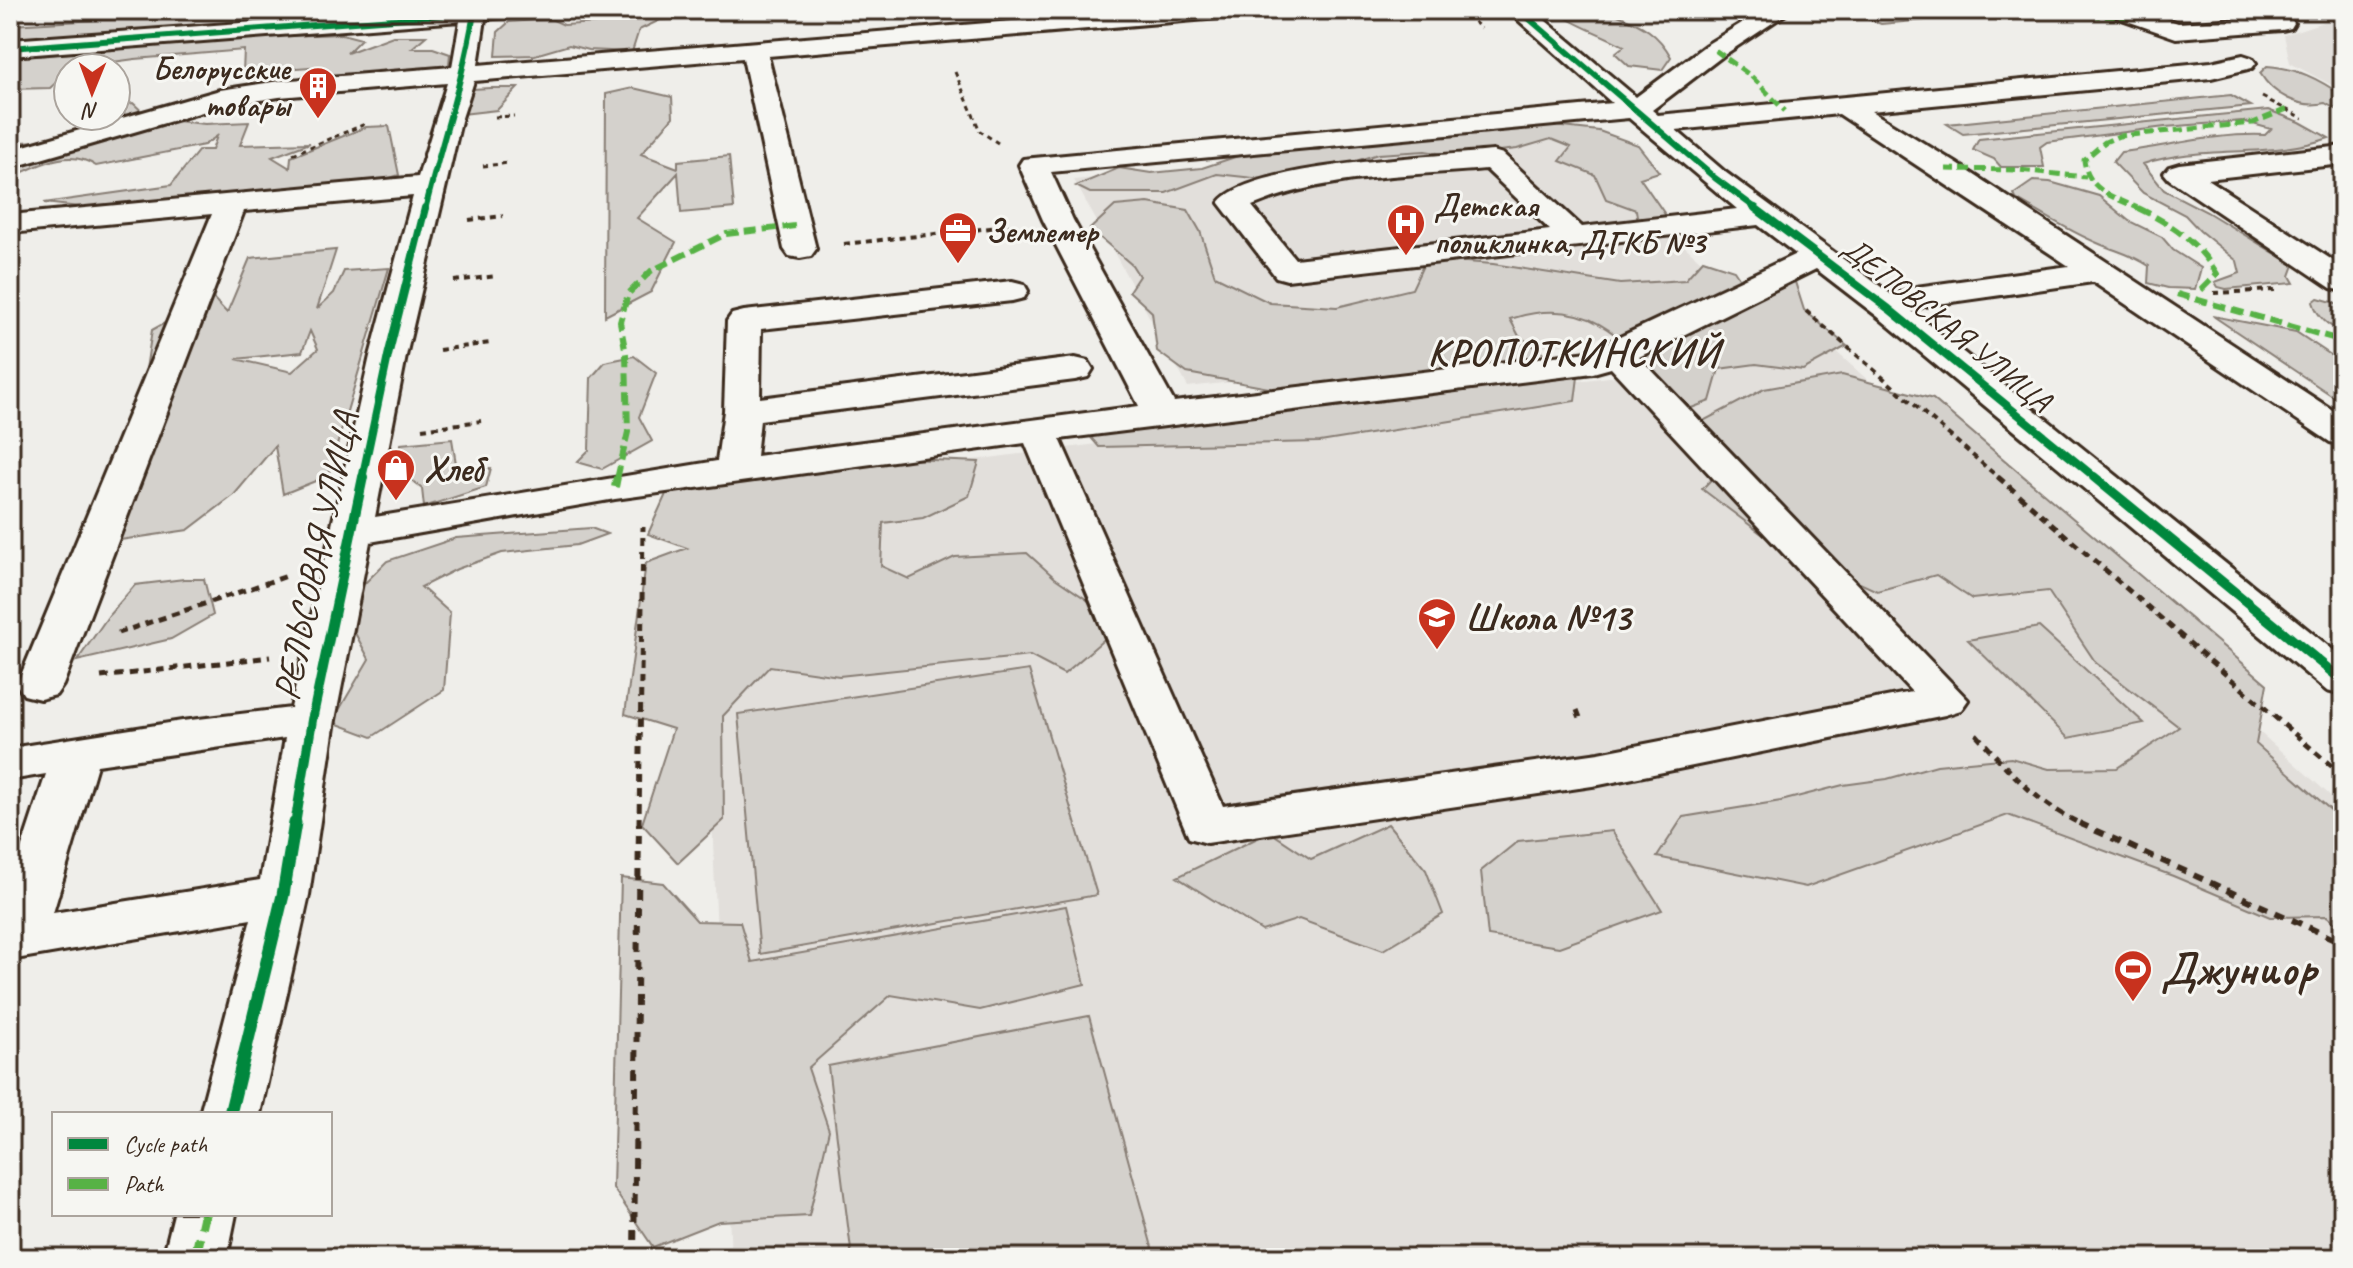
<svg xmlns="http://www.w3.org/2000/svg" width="2353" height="1268" viewBox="0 0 2353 1268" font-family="Caveat,sans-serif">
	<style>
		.built { fill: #e2dfdb }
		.green { fill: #d4d1cc; stroke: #887e75; stroke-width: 2; fill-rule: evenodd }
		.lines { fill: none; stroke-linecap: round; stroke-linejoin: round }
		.minor-casing { stroke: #3b2a1e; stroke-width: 6 }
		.path-far3 { stroke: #3b2a1e; stroke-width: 3; stroke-dasharray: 5 4; stroke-linecap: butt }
		.path-far2 { stroke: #3b2a1e; stroke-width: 4; stroke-dasharray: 6 5; stroke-linecap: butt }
		.path-far1 { stroke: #3b2a1e; stroke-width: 5; stroke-dasharray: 8 6; stroke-linecap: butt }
		.path { stroke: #3b2a1e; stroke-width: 6; stroke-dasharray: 10 8; stroke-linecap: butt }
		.minor { fill: #f6f6f2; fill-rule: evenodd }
		.quiet-far3 { stroke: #57b245; stroke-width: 5; stroke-dasharray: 10 5; stroke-linecap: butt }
		.quiet-far2 { stroke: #57b245; stroke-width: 6; stroke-dasharray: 13 6; stroke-linecap: butt }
		.quiet-far1 { stroke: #57b245; stroke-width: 8; stroke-dasharray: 16 8; stroke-linecap: butt }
		.quiet { stroke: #57b245; stroke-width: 10; stroke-dasharray: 21 10; stroke-linecap: butt }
		.cycleway-far3-casing { stroke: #f6f6f2; stroke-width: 9 }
		.cycleway-far2-casing { stroke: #f6f6f2; stroke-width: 12 }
		.cycleway-far1-casing { stroke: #f6f6f2; stroke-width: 15 }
		.cycleway-casing { stroke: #f6f6f2; stroke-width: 18 }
		.cycleway-far3 { stroke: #00873e; stroke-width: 6 }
		.cycleway-far2 { stroke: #00873e; stroke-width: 8 }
		.cycleway-far1 { stroke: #00873e; stroke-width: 10 }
		.cycleway { stroke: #00873e; stroke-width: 13 }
		.labels { text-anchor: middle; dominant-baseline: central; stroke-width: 6; stroke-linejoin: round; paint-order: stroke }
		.far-poi-label { font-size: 32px; font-weight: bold; fill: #3b2a1e; stroke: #f6f6f2; text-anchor: start }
		.far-street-label { font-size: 32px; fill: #3b2a1e; stroke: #f6f6f2 }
		.far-district-label { font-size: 38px; font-weight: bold; letter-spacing: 2px; fill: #3b2a1e; stroke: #f6f6f2 }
		.poi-label { font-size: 38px; font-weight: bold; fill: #3b2a1e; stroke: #f6f6f2; text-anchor: start }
		.street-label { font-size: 38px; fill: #3b2a1e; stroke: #f6f6f2 }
		.near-poi-label { font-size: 46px; font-weight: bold; fill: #3b2a1e; stroke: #f6f6f2; text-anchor: start }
	</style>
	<rect width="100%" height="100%" fill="#efeeea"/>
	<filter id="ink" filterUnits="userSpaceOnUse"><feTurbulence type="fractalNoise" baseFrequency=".0125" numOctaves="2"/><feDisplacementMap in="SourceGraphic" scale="16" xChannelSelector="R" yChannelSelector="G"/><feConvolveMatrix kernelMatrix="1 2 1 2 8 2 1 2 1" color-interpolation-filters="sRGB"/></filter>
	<g filter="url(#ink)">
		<path class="built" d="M2343 20V91L2290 63 2284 35 2323 22Z
			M1558 133 1730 287 1591 341 1188 387 1074 180Z
			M1832 348 2343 807V1258H731L698 496Z"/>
		<path class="green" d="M276 10H329L326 20 10 43V25Z
			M658 10H779L660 20 639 30 632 52 588 50 569 45 535 55 496 56 498 32 509 22 551 19 564 25 628 21 635 13Z
			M1553 10H1617L1618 15C1642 25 1658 33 1671 57L1662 70 1629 66 1615 53 1624 46C1600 33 1576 26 1553 10Z
			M1845 10H2039L1881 24Z
			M342 34 361 39 347 53 393 36H426L412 48H433L450 54 448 74 326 79 310 67 243 72 244 50 135 59 68 68V72L50 88 10 89V58L258 37Z
			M2267 66C2297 68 2319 79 2343 96V113L2325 103C2300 109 2273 95 2260 73Z
			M490 88H518L497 110 453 115 472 89Z
			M633 88 672 97 673 117 641 154 678 168V161L729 156 734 208 681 213 678 173 637 218 676 242 651 292 605 316 606 94Z
			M2231 95 2251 106 1963 134 1947 124Z
			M133 103 149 118 205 124 249 122 240 145 310 143 272 157 290 168 291 157 366 127 389 126 399 175 366 186 106 210 44 203 171 185 199 150H212L217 136 204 145 96 166C69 147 37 166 10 178V143L63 139 103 124 95 116H116V106Z
			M2268 110 2300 122 2329 138C2269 159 2202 144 2143 164L2164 190 2207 212 2294 265 2290 276 2294 283 2226 289 2218 287 2215 282 2240 273 2237 261 2200 231 2185 215 2143 193 2113 162 2121 152C2170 146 2215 133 2265 135L2271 129 2242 121 2165 127 2047 142 2040 147 2044 167H2001L1994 159 1973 150 1979 139Z
			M1545 125 1599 131 1638 145 1659 172 1640 178 1671 223H1638L1636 210 1606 199 1595 175 1560 161 1571 147 1551 139 1517 149 1456 156 1425 151 1378 154 1289 182 1217 174 1166 193H1090L1076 186 1119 168 1151 173 1202 168 1256 150H1319L1335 143 1413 134 1446 136Z
			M2033 181 2050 182 2099 196 2129 221 2162 237 2173 250 2201 268 2195 289 2168 288 2148 283 2149 266C2133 255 2119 252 2102 245 2072 233 2044 215 2016 199L2014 194Z
			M1148 203 1188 210 1200 231 1215 276 1270 303 1337 307 1412 289 1426 259 1493 264 1620 284 1685 280 1703 260 1734 270 1747 290 1795 282 1804 310 1847 346 1803 370 1756 364 1719 369 1710 401 1686 410C1633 352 1599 290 1510 319L1519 336 1578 377 1575 401 1320 442 1099 447 1087 433 1285 391 1187 373 1157 351 1152 312 1129 291 1139 276 1132 265 1090 229 1115 206Z
			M336 250 317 309 334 293 344 271 389 268 328 476 283 494 275 446 234 495 188 530 120 540 152 330 212 297 227 313 250 258ZM310 331 318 349 292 372 236 359 302 352Z
			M2318 298 2343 305V332C2328 326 2318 318 2313 302Z
			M2213 316 2296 332 2343 363V403Z
			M634 356 656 373 639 417 652 441 602 469 577 462 589 450 591 378 605 362Z
			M1842 375 1933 399 2267 684 2256 744 2343 821V930L2327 916 2270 917 2173 876 2008 815 1806 887 1657 857 1683 817 1781 801 1843 785 1887 779 1937 765 2011 758 2049 769 2117 768 2179 727 2096 663 2048 591 1972 599 1936 575 1877 591 1775 544 1702 489 1730 460 1701 422 1764 389Z
			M452 439 457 470 491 468 486 487 424 507 422 489 395 466 401 444Z
			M885 458 979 462 969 496 923 518 883 523 881 566 909 579 955 557 1027 553 1055 578 1096 606 1108 636 1064 674 1030 656 839 676 770 666 723 716 724 820 678 863 642 824 673 729 625 714 646 563 687 548 648 534 666 494 701 481Z
			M591 528 607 534 577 545 502 553 457 569 421 587 450 613 444 690 372 737 332 722 369 659 355 633 360 588 387 561 456 538Z
			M184 579H204L213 615 171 639 77 661 109 615 135 585Z
			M2039 627 2144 723 2068 738 1968 640Z
			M1029 670 1097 895 760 954 738 714Z
			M1388 824 1426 870 1443 914 1383 950 1299 919 1262 931 1177 877 1270 832 1311 859Z
			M1612 831 1662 910 1559 947 1488 936 1481 871 1518 841Z
			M621 878 663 883 697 921 740 922 752 962 1066 906 1085 984 980 1010 891 995 808 1068 829 1130 809 1216 719 1221 653 1247 613 1188Z
			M1089 1016 1155 1258H852L828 1066Z"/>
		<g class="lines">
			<g class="minor-casing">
				<path id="minor" d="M416 10H524L520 15 485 19 478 65 1144 10H1243L1239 15 1231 17 768 56 816 249 811 256 800 258 789 256 784 249 743 58 474 81 461 121 406 356 375 517 717 461 724 411 727 321 732 314 744 311 1012 281 1024 284 1028 291 1024 298 1012 301 761 329 760 398 1075 358 1088 361 1093 369 1088 377 1075 380 760 420 756 456 1139 406 1043 220 1019 165 1023 159 1612 103 1507 10H1533L1636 97 1706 45 1763 10H1792L1724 55 1652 110 1658 115 2211 62 2243 55 2252 58 2256 63 2252 68 2211 78 1871 111 1956 163 2343 417V445L2330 442 2093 282 1924 306 1912 311 2343 658V695L2327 691 1877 316 1816 269 1639 357 1968 700 1961 710 1945 715 1599 785 1207 843 1189 838 1025 443 615 499 370 542 335 720 309 895 260 1114H200L251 919 10 960V883L46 774 10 780V748L182 721 291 708 370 356 413 196 244 211 63 685 56 695 40 699 24 695 17 685 212 214 10 233V215L418 177 447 83 279 97 223 106 10 168V150L220 90 279 81 452 67 460 21 10 56V40ZM1839 114 2069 266 1916 287 1892 295 1725 172 1676 130ZM1629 118 1737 209 1582 227 1503 154 1493 151C1442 156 1247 163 1219 203L1276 277 1287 280 1758 225 1796 254 1588 352 1174 402 1073 220 1051 172ZM1486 169 1550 230 1295 259 1252 206C1325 175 1408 176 1486 169ZM1611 368 1912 692 1599 753 1223 806 1060 439 1593 373ZM285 738 260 880 53 913 97 765Z
					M2106 10H2141L2178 23 2265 17 2260 10H2284L2294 23 2291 28 2282 30 2176 38 2110 15Z
					M2343 146V164L2207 179 2343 267V291L2331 288 2169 179 2164 173 2169 167 2179 164Z
					M174 1214H236L227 1258H163Z"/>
			</g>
			<path class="path-far3" d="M1460 10 1481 28
				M675 13 690 10
				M553 14 614 10
				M955 72 980 131 998 143
				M2262 97 2303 118
				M495 117 514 116
				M293 154 365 124
				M483 166 509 163"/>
			<path class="path-far2" d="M469 220 503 216
				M844 244 1009 226
				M454 281 497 276
				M2214 293 2276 290
				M1806 311 2000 479
				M439 350 490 343
				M422 429 481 421"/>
			<path class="path-far1" d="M1998 477 2343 776
				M118 633 287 576
				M101 677 270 657
				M1577 710 1582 723
				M1976 734C2010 772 2036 803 2083 825
				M639 825 643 527"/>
			<path class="path" d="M2079 823 2343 943
				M10 1024 15 989
				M634 1258 639 823"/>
			<use href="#minor" class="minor"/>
			<path class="quiet-far3" d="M1970 10 2137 18
				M1779 11 1822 10
				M1715 50 1751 76 1785 111
				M1946 169 2018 170 2086 177
				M2142 210C2115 197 2088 192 2084 160L2105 142 2119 136 2253 123 2287 109"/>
			<path class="quiet-far2" d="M2138 208C2171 224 2198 242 2217 274L2198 293
				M2177 294 2343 341
				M617 479 628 432 626 354 620 322 628 294 651 271 726 234 795 226"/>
			<path class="quiet-far1" d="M615 487 617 477"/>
			<path class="quiet" d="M195 1258 205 1214"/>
			<g class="cycleway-far3-casing">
				<path id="cycleway-far3" d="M1519 10 1715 178 1758 210
					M10 48 512 10
					M425 210C441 144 463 80 474 13"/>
			</g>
			<g class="cycleway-far2-casing">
				<path id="cycleway-far2" d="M1755 208 1889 309 2097 479
					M362 479 388 356 425 208"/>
			</g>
			<g class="cycleway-far1-casing">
				<path id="cycleway-far1" d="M2094 477 2343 681
					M295 825 312 720 363 477"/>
			</g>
			<g class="cycleway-casing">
				<path id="cycleway" d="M230 1114 283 895 295 823"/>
			</g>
			<use href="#cycleway-far3" class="cycleway-far3"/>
			<use href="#cycleway-far2" class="cycleway-far2"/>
			<use href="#cycleway-far1" class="cycleway-far1"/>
			<use href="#cycleway" class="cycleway"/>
		</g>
	</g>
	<defs>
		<g id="building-pin" transform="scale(2)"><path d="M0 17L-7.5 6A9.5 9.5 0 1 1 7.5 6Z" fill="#c8321e" stroke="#f6f6f2"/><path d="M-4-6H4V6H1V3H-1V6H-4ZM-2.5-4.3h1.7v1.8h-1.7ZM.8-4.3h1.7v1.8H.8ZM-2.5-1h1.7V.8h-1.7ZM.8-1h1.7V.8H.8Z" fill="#fff"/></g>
		<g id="hospital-pin" transform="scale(2)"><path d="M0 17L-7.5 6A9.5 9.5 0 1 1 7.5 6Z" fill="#c8321e" stroke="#f6f6f2"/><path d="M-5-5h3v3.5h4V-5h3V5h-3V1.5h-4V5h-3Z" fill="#fff"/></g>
		<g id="office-pin" transform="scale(2)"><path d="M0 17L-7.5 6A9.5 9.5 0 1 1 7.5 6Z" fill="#c8321e" stroke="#f6f6f2"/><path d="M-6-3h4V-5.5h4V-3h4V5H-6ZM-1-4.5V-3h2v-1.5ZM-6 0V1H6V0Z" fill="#fff"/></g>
		<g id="shop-pin" transform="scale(2)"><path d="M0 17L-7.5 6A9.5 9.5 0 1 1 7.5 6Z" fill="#c8321e" stroke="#f6f6f2"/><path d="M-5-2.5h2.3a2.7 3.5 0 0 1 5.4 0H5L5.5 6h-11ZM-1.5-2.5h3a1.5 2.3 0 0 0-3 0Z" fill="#fff"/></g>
		<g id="school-pin" transform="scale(2)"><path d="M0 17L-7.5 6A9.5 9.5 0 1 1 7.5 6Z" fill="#c8321e" stroke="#f6f6f2"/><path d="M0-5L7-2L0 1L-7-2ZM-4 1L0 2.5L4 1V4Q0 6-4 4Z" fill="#fff"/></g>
		<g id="stadium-pin" transform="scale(2)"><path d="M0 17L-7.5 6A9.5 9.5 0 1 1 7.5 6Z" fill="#c8321e" stroke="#f6f6f2"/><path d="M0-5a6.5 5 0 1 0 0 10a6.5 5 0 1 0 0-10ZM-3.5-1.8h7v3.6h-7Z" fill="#fff"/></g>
	</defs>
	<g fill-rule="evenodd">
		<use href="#building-pin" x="318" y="86"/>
		<use href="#hospital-pin" x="1406" y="223"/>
		<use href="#office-pin" x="958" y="231"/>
		<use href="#shop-pin" x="396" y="468"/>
		<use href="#school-pin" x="1437" y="617"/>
		<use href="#stadium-pin" x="2133" y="969"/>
	</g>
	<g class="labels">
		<g class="far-poi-label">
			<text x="290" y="68" text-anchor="end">Белорусские<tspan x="290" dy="37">товары</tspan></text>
			<text x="1434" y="205">Детская<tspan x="1434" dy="37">поликлинка, ДГКБ №3</tspan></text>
			<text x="986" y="231">Землемер</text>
		</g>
		<g class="far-street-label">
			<text transform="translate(1947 324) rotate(39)">ДЕПОВСКАЯ УЛИЦА</text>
		</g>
		<g class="far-district-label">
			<text x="1574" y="352">КРОПОТКИНСКИЙ</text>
		</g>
		<g class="poi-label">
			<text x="424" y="468">Хлеб</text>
			<text x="1465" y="617">Школа №13</text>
		</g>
		<g class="street-label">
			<text transform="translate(316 556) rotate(-78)">РЕЛЬСОВАЯ УЛИЦА</text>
		</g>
		<g class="near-poi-label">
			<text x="2161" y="969">Джуниор</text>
		</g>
	</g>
	<rect width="2353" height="1268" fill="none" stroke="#f6f6f2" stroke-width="40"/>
	<rect x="20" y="20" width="2313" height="1228" fill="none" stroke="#3b2a1e" stroke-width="3" filter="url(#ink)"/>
	<rect x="52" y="1112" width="280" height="104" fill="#f6f6f2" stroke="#aba49d" stroke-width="2"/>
	<rect x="68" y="1138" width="40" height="12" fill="#00873e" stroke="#aba49d" stroke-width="2"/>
	<text x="124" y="1152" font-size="24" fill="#3b2a1e">Cycle path</text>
	<rect x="68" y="1178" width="40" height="12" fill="#57b245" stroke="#aba49d" stroke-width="2"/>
	<text x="124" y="1192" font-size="24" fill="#3b2a1e">Path</text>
	<g transform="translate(92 92) rotate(181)"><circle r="38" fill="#f6f6f2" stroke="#aba49d" stroke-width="2"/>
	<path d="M0-6L14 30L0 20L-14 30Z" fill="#c8321e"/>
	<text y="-12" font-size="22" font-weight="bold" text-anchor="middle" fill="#3b2a1e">N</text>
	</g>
</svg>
